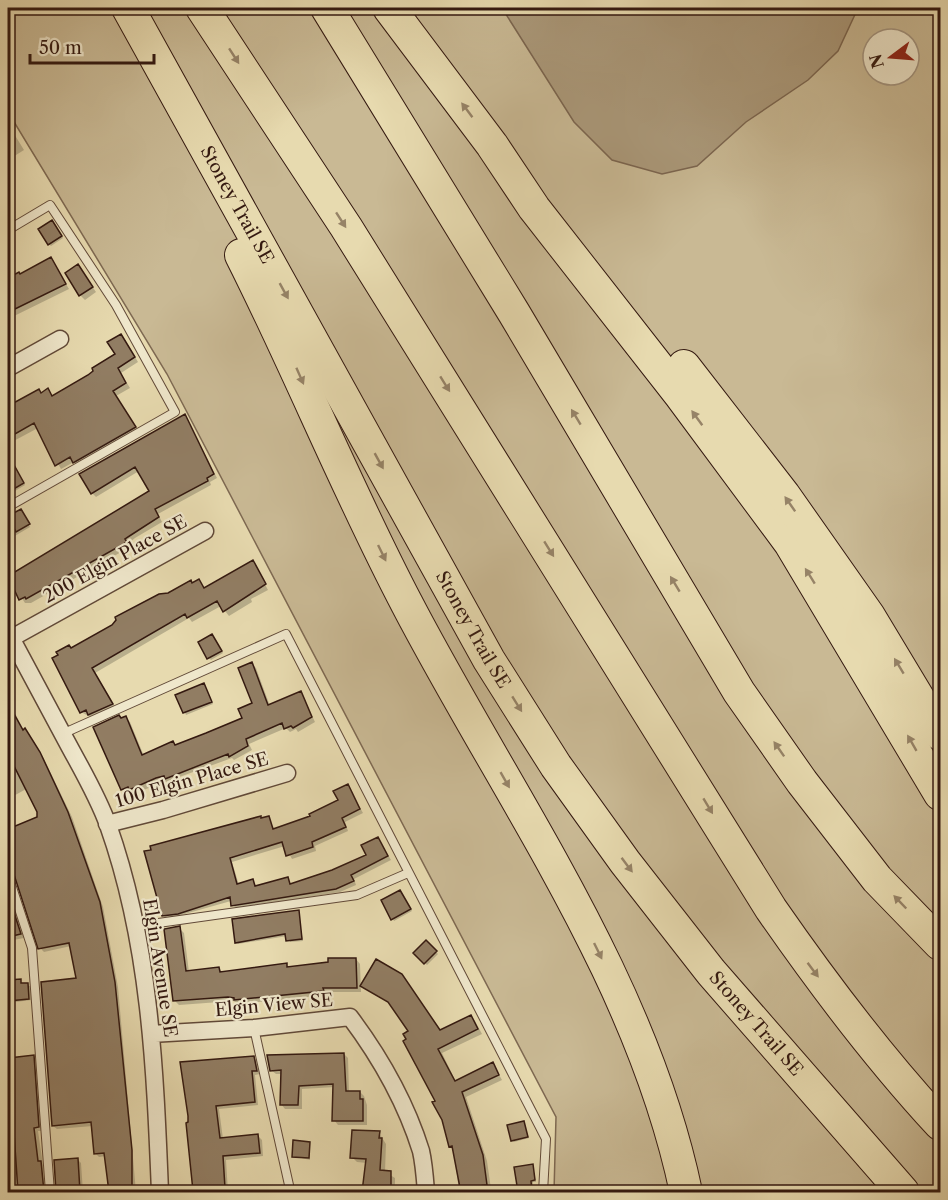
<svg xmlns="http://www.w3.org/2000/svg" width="948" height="1200" viewBox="0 0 948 1200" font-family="'Libre Caslon Text',serif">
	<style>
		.green { fill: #c9b994; stroke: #7e6952; stroke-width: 1.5; fill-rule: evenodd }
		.water { fill: #aa9879; stroke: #7b654f; stroke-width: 1.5 }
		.shadow { fill: #0003 }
		.building { fill: #917d63; stroke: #341910; stroke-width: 1.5 }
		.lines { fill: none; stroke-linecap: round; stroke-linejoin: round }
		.service-casing { stroke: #614938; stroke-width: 10 }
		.minor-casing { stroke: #614938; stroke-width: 19 }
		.motorway-casing { stroke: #341910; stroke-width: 34 }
		.service { stroke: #efe7cb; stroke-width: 8 }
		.minor { stroke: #efe7cb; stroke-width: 16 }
		.motorway { stroke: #e7daaf; stroke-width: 32 }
		.oneway { fill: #968367 }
		.labels { text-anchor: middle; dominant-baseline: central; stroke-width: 4.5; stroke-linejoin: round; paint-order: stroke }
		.street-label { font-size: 18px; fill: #341910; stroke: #efe7cb }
	</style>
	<rect width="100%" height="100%" fill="#e7daaf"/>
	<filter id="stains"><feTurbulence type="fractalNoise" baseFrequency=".00333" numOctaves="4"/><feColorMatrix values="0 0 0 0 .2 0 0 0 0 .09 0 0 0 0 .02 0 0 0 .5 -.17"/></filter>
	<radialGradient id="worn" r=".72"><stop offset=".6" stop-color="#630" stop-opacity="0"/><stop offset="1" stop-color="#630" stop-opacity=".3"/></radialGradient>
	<path class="green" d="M8 8H940V1192H554L556 1117 167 374 8 112ZM873 39H909V75H873Z"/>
	<path class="water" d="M502 8H858L838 51 808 80 746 122 697 166 662 174 612 160 574 122Z"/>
	<path class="shadow" d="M8 124 24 150 8 160Z
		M54 224 63 238 51 246 49 244Z
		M51 259 69 289 8 319V281Z
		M78 266 96 292 85 300 80 295Z
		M125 340 138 362 121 373 130 388 116 396 139 432 78 466 74 462 61 469 38 428 8 444V404L10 407 48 390 53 397 89 377 117 355Z
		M185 416 217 478 210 482 211 485 158 514 162 522 135 538 128 544 130 547 31 603H25L8 577 151 492 139 471 96 497 92 493Z
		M14 467 25 485 15 491 8 479V471Z
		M20 510 30 527 8 540V518Z
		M253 562 268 590 251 599 252 602 229 616 221 606 192 622 189 618 95 673 116 709 94 719 81 712 71 650 168 595 199 581 205 589Z
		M214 638 223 653 211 660 209 658Z
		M252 664 256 668 270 706 301 693 315 722 298 732 296 729 290 732 286 728 249 744 252 750 234 760 232 758 135 793 132 791 127 793 122 789 121 720 126 718 130 722 144 756 176 746 244 719 254 703Z
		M205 686 213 704 186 715 177 696Z
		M8 699 24 731 29 734 43 757 72 817 103 907 118 987 136 1192H58L56 1161 77 1159 81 1163 83 1192 108 1190 106 1156 99 1157 95 1153 93 1126 57 1129 53 1126 78 979 71 946 44 952 40 948 16 875 9 872 8 876V831L38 818 39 812 28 788 8 799Z
		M348 786 363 813 345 822 348 831 315 846 316 851 292 859 285 846 232 862 239 885 253 881 257 887 287 878 292 885 333 871 368 856 378 838 391 860 354 879 356 885 340 892 236 909 231 901 167 919 163 915 262 819 268 818 275 830 313 817 340 801Z
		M8 889 24 938 8 941Z
		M402 894 412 911 394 921 393 919Z
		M298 911 303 941 290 942 287 936 238 944 236 942Z
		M179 928 184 933 189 972 219 968 223 973 286 965 290 969 356 959 360 964 361 992H327L328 995 240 1004 233 1001 179 1005 174 1000Z
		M426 942 438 954 427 965 415 953Z
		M20 980 22 985 30 986 31 1000 8 1003V982Z
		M406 980 441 1031 471 1017 475 1021 482 1034 442 1053 456 1082 493 1064 502 1080 466 1097 487 1161 491 1189 488 1192H459L454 1150 450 1146 437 1101 408 1040 410 1032 392 1004 362 986Z
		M344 1054 348 1058 349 1092H360L364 1096 367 1105V1125H338L334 1120 335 1087 302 1089V1109H285L281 1104 282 1074H276L271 1070Z
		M33 1057 37 1061 42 1131H38L47 1192H8V1089L13 1088Z
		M253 1057 257 1061 260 1074 255 1075 258 1105 219 1109 223 1139 258 1136 262 1140 263 1156 226 1160 228 1192H194L187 1124Z
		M523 1122 529 1138 514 1142 512 1140Z
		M379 1133 386 1144 385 1172 395 1178V1192H363L367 1163 357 1162 352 1157Z
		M309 1143 310 1160 293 1156Z
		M532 1166 536 1182H533V1192H516L515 1189H519Z"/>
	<path class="building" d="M52 220 62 236 48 245 38 229Z
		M51 257 66 284 15 309 13 306 8 309V278L19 272 20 274Z
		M78 264 93 287 79 296 65 273Z
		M121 334 135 357 118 368 126 383 113 391 136 427 73 463 70 457 55 466 34 423 8 438V406L39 389 41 393 48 388 52 396 88 375 93 371 92 368 115 354 107 342Z
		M185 414 214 474 207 478 208 481 155 509 159 517 131 535 125 539 127 542 26 599 25 597 19 600 8 576 149 491 135 467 91 494 79 474Z
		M8 454 24 483 12 490 8 482Z
		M21 509 30 524 16 532 8 516Z
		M253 560 266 584 223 612 217 601 187 618 185 614 92 668 113 704 88 715 86 710 80 713 52 658 58 655 56 652 69 645 71 648 112 625 116 620 115 617 159 594 168 593 191 580 192 583 199 579 204 588Z
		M212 634 222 651 207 659 198 642Z
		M252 662 268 705 301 691 312 717 293 728 291 726 284 729 282 723 246 739 248 746 229 757 228 754 165 779 164 776 156 778 129 790 128 787 121 790 93 727 119 715 121 718 126 716 142 755 173 741 175 745 206 733 242 718 238 709 252 703 238 668Z
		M204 683 212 702 183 713 175 695Z
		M8 703 23 730 25 728 40 752 68 812 100 902 115 982 132 1150V1192H109L104 1153 94 1154 91 1122 52 1126 41 982 76 978 69 943 38 949 8 856V829L37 817V812L8 754Z
		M348 784 360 809 342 818 346 827 312 842 313 847 286 856 282 842 230 858 237 884 253 879 255 886 288 877 290 884 332 870 366 855 361 845 378 837 388 856 351 875 354 881 336 889 231 906 230 897 178 914 162 916 144 851 151 850 150 846 261 816V818L269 816 273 829 310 816 309 814 338 800 333 791Z
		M400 890 411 909 391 920 381 900Z
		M8 894 21 934 8 937Z
		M299 910 302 939 286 941 285 934 235 943 232 919Z
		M180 926 186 971 219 967 220 972 287 963V967L328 962V958H356L357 988H323L324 991 234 1000V998L228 997 173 1001 164 929Z
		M426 940 437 951 424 964 413 953Z
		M376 959 402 974 440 1030 471 1015 478 1029 438 1049 455 1081 493 1062 499 1075 462 1092 483 1155 487 1185 460 1188 452 1146 449 1147 442 1120 432 1102 435 1101 403 1041 406 1039 403 1034 408 1031 388 1002 360 986Z
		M21 979V983H28L29 999 8 1001V980Z
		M344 1053 346 1091H360V1099H363V1121H332L333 1084 299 1086 298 1105H280L281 1070 270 1071 267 1055Z
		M34 1055 39 1127 34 1128 38 1161H41L44 1192H18L9 1058Z
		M254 1056 257 1071H252L255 1102 216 1106 220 1138 258 1134 260 1153 223 1156 225 1188 193 1191 186 1123 188 1122V1116L180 1062Z
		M524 1121 528 1137 511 1141 507 1125Z
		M352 1130 380 1131 379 1138H382L380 1170 391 1171V1192H362L366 1159 350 1158Z
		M293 1140 310 1142 309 1158 292 1157Z
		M78 1158 80 1192H56L54 1160Z
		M533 1164 535 1180 531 1181 532 1192H518L514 1167Z"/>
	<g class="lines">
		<g class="service-casing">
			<path id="service" d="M8 230 50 205 116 305 175 412 8 507
				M62 734 286 634 546 1139 543 1192
				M8 875 32 948 50 1192
				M137 926 357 895 408 873
				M254 1028 289 1185V1192"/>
		</g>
		<g class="minor-casing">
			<path id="minor" d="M8 368 60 339
				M8 632C28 669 48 707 68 744 82 770 98 797 108 825 150 943 155 1068 160 1192
				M8 640 205 531
				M107 824 163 810 287 773
				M151 1034 254 1028 350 1017C380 1057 406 1103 421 1151 424 1164 425 1179 426 1192"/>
		</g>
		<g class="motorway-casing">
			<g id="motorway">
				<path id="s1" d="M128 8 489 660 556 766 625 862 711 972 903 1192"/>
				<path d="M202 8 346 227 771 909C823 984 878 1057 940 1124"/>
				<path d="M327 8 514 313 739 692 802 782 877 879 940 944"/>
				<path d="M389 8 492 145 534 208 681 396 790 543 940 794"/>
				<path d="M241 255C299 370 347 490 407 604 507 796 641 977 686 1192"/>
				<path d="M684 366 784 495 869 616 940 734"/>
			</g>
		</g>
		<use href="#service" class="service"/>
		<use href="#minor" class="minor"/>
		<use href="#motorway" class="motorway"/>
	</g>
	<defs><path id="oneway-solid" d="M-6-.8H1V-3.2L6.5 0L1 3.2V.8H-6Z" transform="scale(1.5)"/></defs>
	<g class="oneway">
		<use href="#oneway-solid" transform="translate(234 56) rotate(57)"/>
		<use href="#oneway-solid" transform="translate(467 110) rotate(-127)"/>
		<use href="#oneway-solid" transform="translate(341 220) rotate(57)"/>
		<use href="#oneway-solid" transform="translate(284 291) rotate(61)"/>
		<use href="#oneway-solid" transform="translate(300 376) rotate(66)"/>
		<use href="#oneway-solid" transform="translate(445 384) rotate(58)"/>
		<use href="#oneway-solid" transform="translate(576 417) rotate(-121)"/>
		<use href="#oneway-solid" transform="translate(697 418) rotate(-126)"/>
		<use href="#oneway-solid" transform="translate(379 461) rotate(61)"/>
		<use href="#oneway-solid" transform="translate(790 504) rotate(-125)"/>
		<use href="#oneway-solid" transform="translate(549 549) rotate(58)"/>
		<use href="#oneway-solid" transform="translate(382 553) rotate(64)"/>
		<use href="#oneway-solid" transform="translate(810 576) rotate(-122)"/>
		<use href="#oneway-solid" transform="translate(675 584) rotate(-121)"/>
		<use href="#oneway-solid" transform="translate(899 666) rotate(-121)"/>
		<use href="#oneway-solid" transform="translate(517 704) rotate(58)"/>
		<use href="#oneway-solid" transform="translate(912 743) rotate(-120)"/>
		<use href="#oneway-solid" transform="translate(779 749) rotate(-125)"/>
		<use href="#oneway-solid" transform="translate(505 780) rotate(60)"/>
		<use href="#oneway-solid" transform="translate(708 806) rotate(59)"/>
		<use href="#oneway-solid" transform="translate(627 865) rotate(53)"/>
		<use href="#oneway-solid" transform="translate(900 902) rotate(-134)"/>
		<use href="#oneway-solid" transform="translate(598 951) rotate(64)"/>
		<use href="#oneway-solid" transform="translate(813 970) rotate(53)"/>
	</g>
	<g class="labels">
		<g class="street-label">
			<text stroke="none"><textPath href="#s1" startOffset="225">Stoney Trail SE</textPath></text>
			<text transform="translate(115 559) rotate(-29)">200 Elgin Place SE</text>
			<text stroke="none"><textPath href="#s1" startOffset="711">Stoney Trail SE</textPath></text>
			<text transform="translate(192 780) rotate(-16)">100 Elgin Place SE</text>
			<text transform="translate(160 968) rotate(81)">Elgin Avenue SE</text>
			<text transform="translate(274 1005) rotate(-5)">Elgin View SE</text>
			<text stroke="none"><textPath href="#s1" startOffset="1197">Stoney Trail SE</textPath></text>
		</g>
	</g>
	<rect width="948" height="1200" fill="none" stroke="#e7daaf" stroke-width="30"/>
	<rect x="9" y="9" width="930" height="1182" fill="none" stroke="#341910" stroke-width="3"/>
	<rect x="15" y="15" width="918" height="1170" fill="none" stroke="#341910" stroke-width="1.5"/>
	<g transform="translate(891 57) rotate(254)"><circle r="28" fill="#efe7cb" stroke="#a49580" stroke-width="1.5"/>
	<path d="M0-4.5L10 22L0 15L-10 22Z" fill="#8f2418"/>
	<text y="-9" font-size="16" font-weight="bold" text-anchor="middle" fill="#341910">N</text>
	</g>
	<path d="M30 54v9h124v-9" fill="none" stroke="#341910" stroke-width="3"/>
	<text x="39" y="54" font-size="18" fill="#341910" stroke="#efe7cb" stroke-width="4.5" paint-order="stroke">50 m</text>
	<rect width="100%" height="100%" filter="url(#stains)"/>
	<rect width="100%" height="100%" fill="url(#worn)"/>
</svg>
